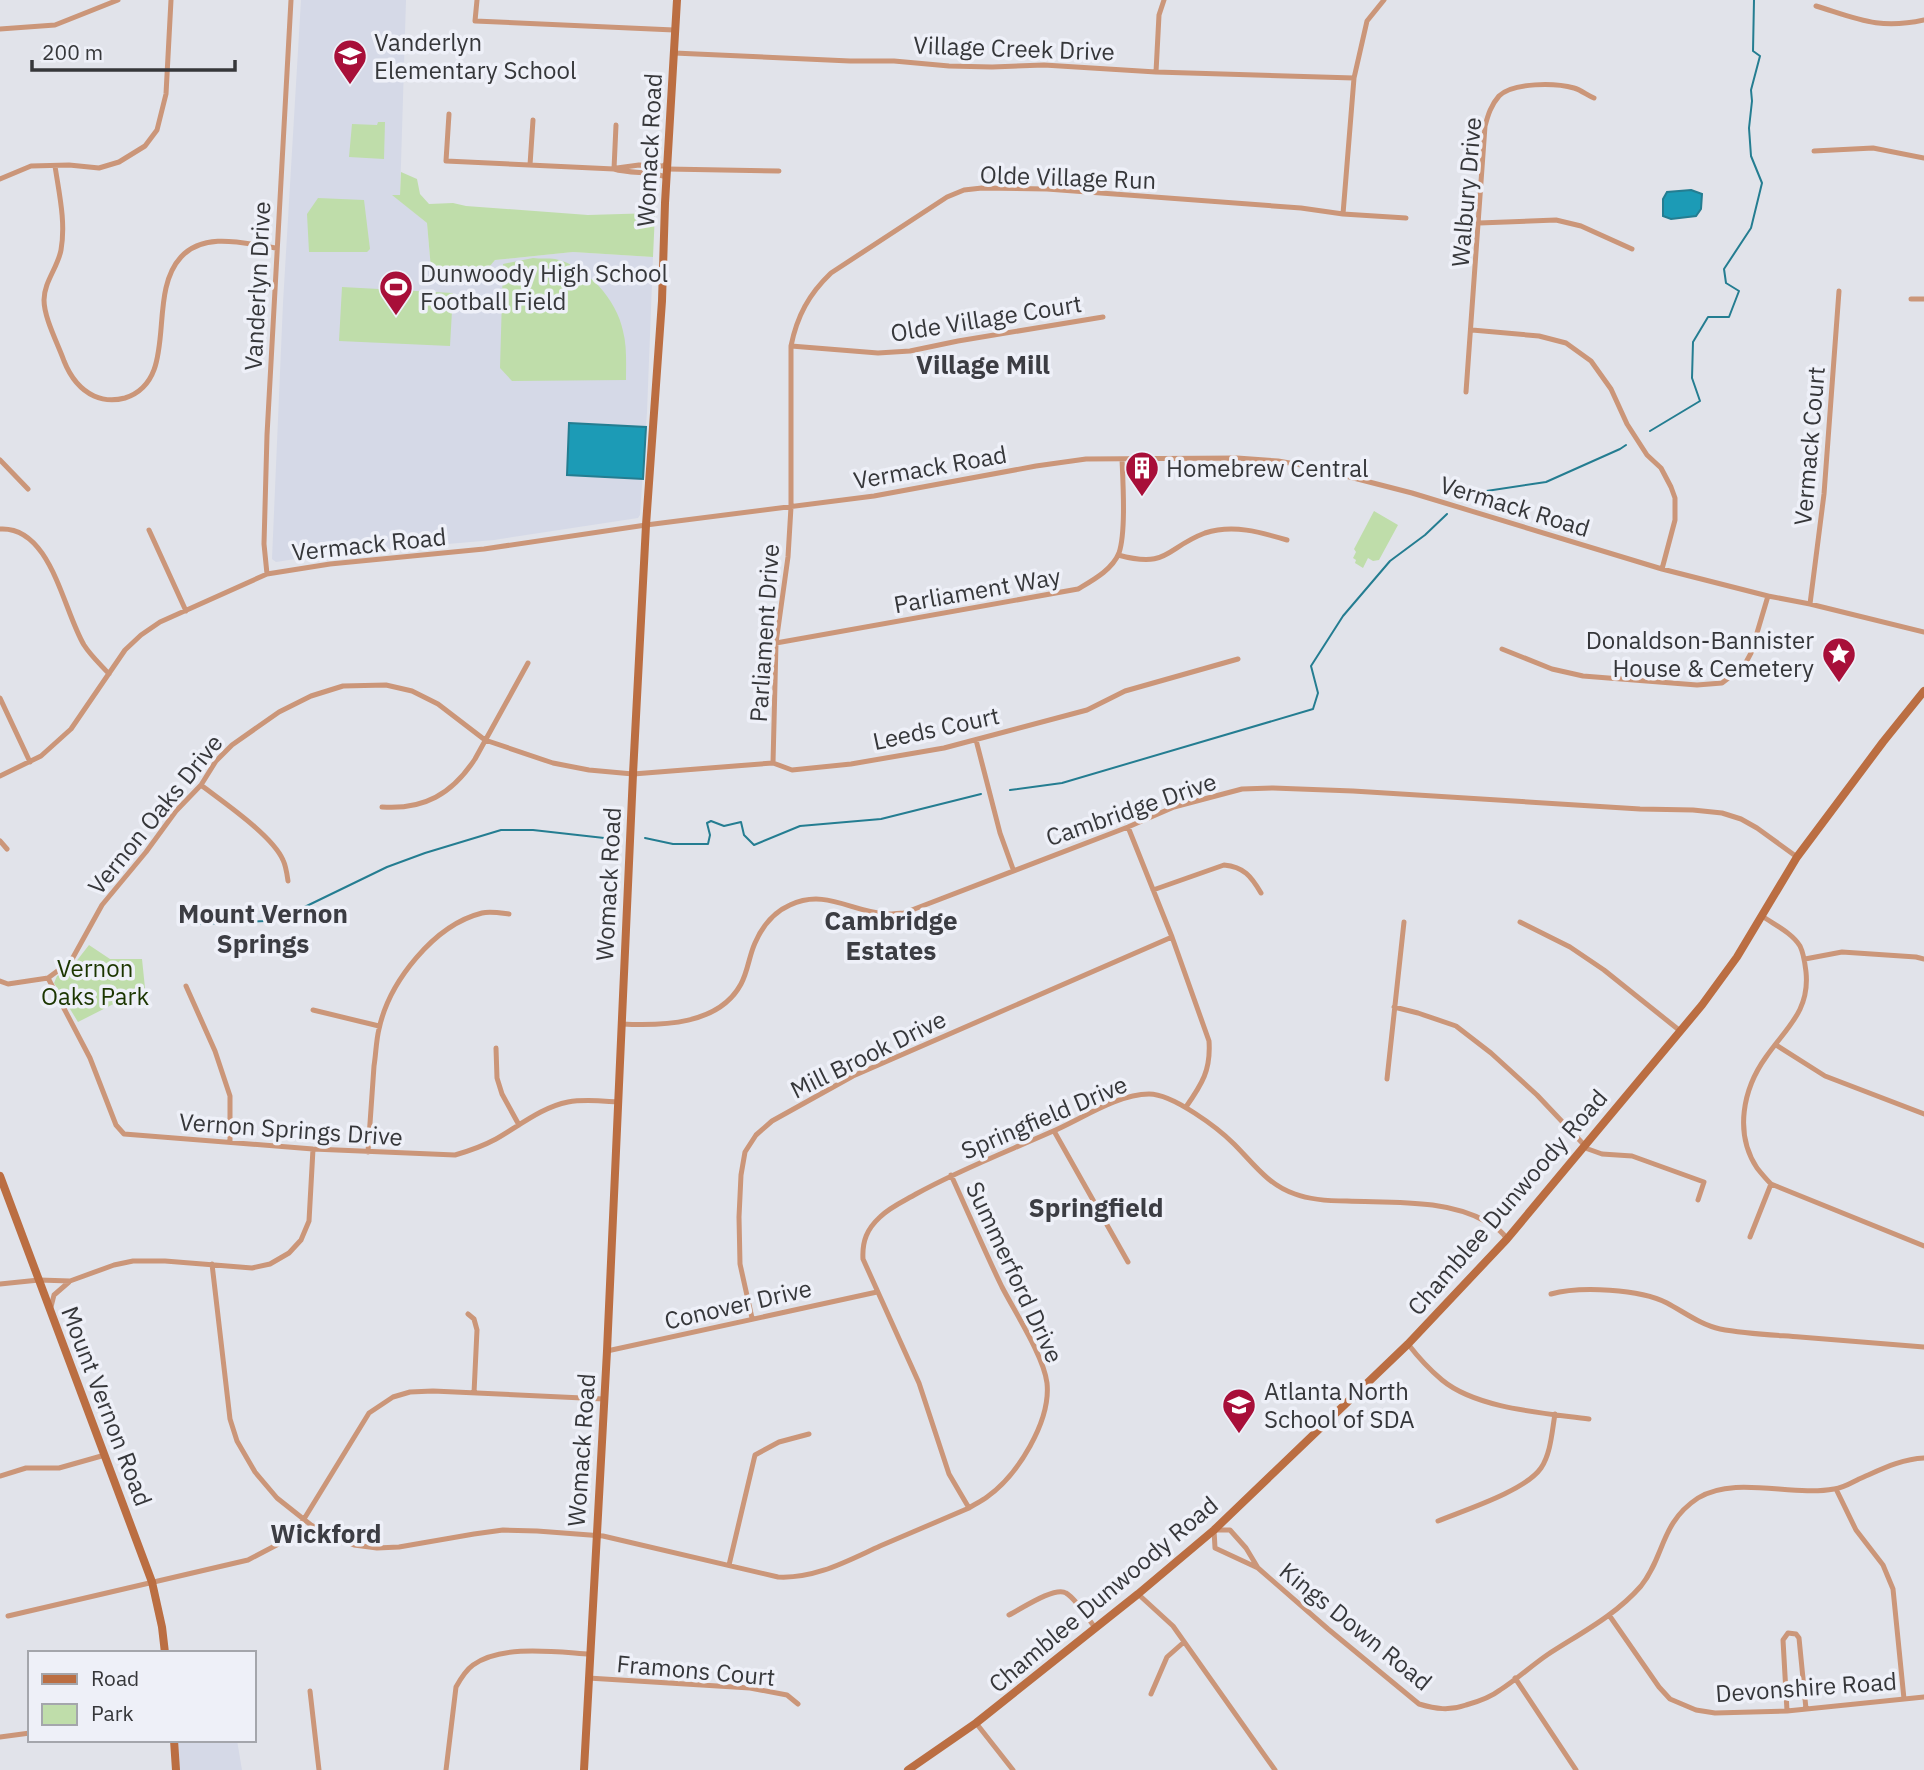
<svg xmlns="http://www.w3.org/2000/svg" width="1924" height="1770" viewBox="0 0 1924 1770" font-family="'IBM Plex Sans',sans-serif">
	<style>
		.built { fill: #d5d9e7 }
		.green { fill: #bfddaa }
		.water { fill: #1c9bb6; stroke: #247d91; stroke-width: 2 }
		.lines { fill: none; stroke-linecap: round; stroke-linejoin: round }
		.stream { stroke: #247d91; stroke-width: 2 }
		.street { stroke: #cb9679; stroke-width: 5 }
		.secondary { stroke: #bb6e42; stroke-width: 8 }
		.labels { text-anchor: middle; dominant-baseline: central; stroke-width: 7; stroke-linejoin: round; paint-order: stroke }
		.poi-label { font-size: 24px; fill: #36373a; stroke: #eef0f8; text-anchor: start }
		.street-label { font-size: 24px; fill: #36373a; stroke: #eef0f8 }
		.park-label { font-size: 24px; fill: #1c3601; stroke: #eef0f8 }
		.neighbourhood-label { font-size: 26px; font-weight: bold; fill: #3c3d43; stroke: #eef0f8 }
	</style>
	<rect width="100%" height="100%" fill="#e1e3ea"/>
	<path class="built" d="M301 0H406L400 196 393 195 427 223 431 269 479 279 495 260 573 252 653 257 647 412 640 515 638 518 494 540 320 555 276 562 272 559 283 303Z
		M176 1740H237L242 1770H179Z"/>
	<path class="green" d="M378 122H385L384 159 349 157 352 124 377 125Z
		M401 172 417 179 420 194 429 204 453 203 466 206 588 215 655 213 653 257 573 252 495 260 479 279 431 269 427 223 392 195H400Z
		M318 198 364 200 370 249 367 252H309L307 214Z
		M533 258C540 259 548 258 555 259 587 266 617 300 623 331 627 346 626 364 626 380L512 381 500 368 503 264Z
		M342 287 453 293 450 346 339 341Z
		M1374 511 1398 525 1379 560 1373 561 1368 558 1363 568 1355 563 1356 560 1353 558 1356 552 1354 549Z
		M89 945 110 959H142L145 988 78 1022 54 983 57 976 71 968Z"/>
	<path class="water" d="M1691 190 1702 194 1701 209 1696 216 1671 219 1663 216V199L1667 192Z
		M569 423 646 427 643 479 567 475Z"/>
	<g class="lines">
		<path class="stream" d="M1650 431 1700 401 1692 378 1693 342 1708 317H1729L1739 291 1726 283 1724 269 1751 228 1762 183 1751 156 1749 128 1752 101 1751 90 1760 56 1753 51 1754 0
			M1460 495 1546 482 1620 449 1626 445
			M1010 790 1062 783 1313 709 1318 693 1311 666 1343 616 1390 561 1425 535 1447 514
			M645 838 673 844H708L710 835 707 823 711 821 724 826 741 822 744 835 754 845 800 826 881 819 981 794
			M198 924 266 921 286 916 387 867 425 853 501 830H533L622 840"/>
		<path class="street" d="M477 0 475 21 674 30
			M1816 6C1858 19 1879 30 1924 20
			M0 29 55 25 118 0
			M674 53 850 61H894L949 66 992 67 1044 65 1156 72 1354 78
			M1156 72 1159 15 1164 0
			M449 114 446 161 614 169C631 174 652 171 666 177
			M1814 151 1873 148 1924 158
			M530 165 533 120
			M55 166C59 193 66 222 61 250 58 267 44 282 44 300 44 318 58 344 64 361 70 376 79 389 94 396 105 401 114 401 125 398 181 380 145 296 181 257 205 231 246 244 277 248
			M617 168 639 165 663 166 667 163
			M614 169 616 125
			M667 169 779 171
			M0 179 31 166 69 165 99 168 119 162 145 146 157 130 166 94 171 0
			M1343 214 1354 78 1367 21 1384 0
			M1479 223 1556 220 1581 226 1632 249
			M1911 299H1924
			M1472 330 1539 336 1566 343 1591 361 1611 389 1627 424 1647 455 1661 468 1671 487 1675 498V520L1662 569
			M791 346 878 353 910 351 958 341 1103 317
			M1466 392 1485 126C1488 115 1491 105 1499 96 1513 82 1556 83 1574 88 1581 90 1587 95 1594 98
			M0 460 28 489
			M0 529C51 526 63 610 84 645 91 656 101 665 109 674
			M149 530 186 611
			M1118 555C1169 569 1165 548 1205 533 1233 524 1260 532 1287 540
			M267 574 264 544 267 435 291 0
			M1810 604 1824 494 1839 291
			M776 643 1078 589C1093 580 1112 570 1119 553 1126 532 1123 483 1122 459
			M1502 649 1552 669 1583 676 1697 685 1722 683 1744 666 1751 653 1768 596
			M0 698 30 762
			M976 740 1000 833 1013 869
			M773 763 776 643 788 557 791 507V346C797 316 809 294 831 273L947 197 964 190 982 188 1047 189 1301 208 1343 214 1406 218
			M0 776 41 756 71 729 125 650 141 635 160 622 267 574 330 564 484 549 646 525 874 496 1036 466 1086 459 1237 458 1278 461 1307 466 1412 493 1662 569 1768 596 1810 604 1924 632
			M201 785C223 802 272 835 283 860 286 866 287 874 288 881
			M382 807C424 810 452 794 475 759L528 663
			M1128 827 1172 937 1209 1041C1211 1070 1202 1084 1186 1107
			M0 841 7 849
			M1153 890 1224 865C1244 867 1251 876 1261 893
			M1762 916C1775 925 1792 933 1800 946 1804 954 1805 964 1806 972 1810 1011 1786 1028 1766 1057 1743 1089 1734 1133 1757 1168 1761 1173 1766 1179 1771 1184L1924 1246
			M1520 922 1570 947 1604 970 1679 1030
			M1805 959 1842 952 1916 957 1924 959
			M48 978 90 1058 116 1125 124 1134 313 1149 455 1155C469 1151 483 1146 496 1139 519 1126 542 1107 568 1102 585 1099 601 1101 618 1102
			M0 981 8 984 48 978 71 961 102 905 146 852 176 811 201 785 216 761 232 745 279 712 311 696 343 686 386 685 412 691 438 704 485 740 553 763 589 770 633 774 773 763 792 770 851 764 944 748 1087 710 1125 691 1238 659
			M186 986 215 1051 230 1096V1142
			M1394 1007 1418 1013 1456 1026 1491 1053 1537 1095 1588 1149 1602 1154 1632 1156 1704 1182 1698 1200
			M313 1010 379 1026
			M622 1024C662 1026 719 1025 741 984 748 971 749 956 755 943 762 927 774 912 790 905 826 888 853 913 888 914 894 914 899 913 904 913L1128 827 1174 807 1242 789 1273 788 1353 791 1640 809 1693 810 1722 813 1741 819 1757 828 1797 857
			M1776 1045 1825 1076 1924 1114
			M496 1048 497 1078 502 1094 519 1125
			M1387 1079 1404 922
			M1054 1131 1128 1262
			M368 1152C370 1123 372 1094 374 1066 376 1054 376 1041 379 1029 389 982 434 925 482 913 490 911 501 913 509 914
			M1750 1237 1771 1184
			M212 1264 230 1419 237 1441 255 1472 277 1498 311 1525 327 1534 354 1545 377 1548 399 1547 474 1534 503 1530 537 1531 603 1536 778 1577C815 1579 847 1561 880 1546 910 1533 939 1521 969 1508 975 1504 982 1501 987 1497 1018 1475 1051 1421 1047 1383 1044 1357 1015 1312 1002 1287 984 1250 968 1212 951 1175
			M0 1284 39 1280 70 1281 114 1265 133 1261H165L252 1268 270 1264 289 1253 301 1240 309 1221 313 1149
			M1551 1294C1580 1286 1640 1289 1667 1303 1684 1312 1701 1325 1720 1329 1746 1334 1774 1335 1800 1337 1842 1340 1883 1344 1924 1347
			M51 1307 54 1295 69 1282
			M468 1314 474 1319 477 1330 474 1393
			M752 1318 740 1264 739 1217 741 1175 745 1152 756 1135 772 1121 853 1076 1172 937
			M1408 1344C1418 1357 1430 1370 1442 1380 1477 1409 1545 1413 1589 1419
			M607 1351 877 1292
			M0 1476 26 1468H59L105 1455
			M1836 1489 1856 1530 1883 1565 1893 1589 1904 1699
			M969 1508 949 1474 919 1383 863 1259C862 1241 867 1229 880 1217 890 1207 904 1201 916 1194 959 1170 1006 1152 1051 1132 1080 1120 1117 1094 1149 1094 1173 1094 1218 1128 1234 1144 1253 1163 1268 1185 1295 1194 1311 1200 1330 1201 1347 1201 1393 1203 1447 1199 1487 1222 1496 1228 1501 1230 1507 1239
			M1438 1521C1465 1510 1525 1491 1541 1468 1551 1453 1552 1431 1555 1414
			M729 1565 755 1455 779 1442 809 1434
			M1258 1568 1246 1548 1230 1530H1214L1215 1548 1258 1568 1328 1629 1419 1704C1436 1709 1449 1711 1466 1705 1477 1702 1491 1697 1500 1690 1516 1680 1531 1666 1547 1655 1579 1634 1615 1616 1641 1586 1665 1556 1660 1523 1698 1498 1735 1475 1792 1497 1834 1489 1843 1488 1851 1483 1859 1479 1880 1470 1901 1459 1924 1458
			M1138 1594 1173 1626 1275 1770
			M1009 1615C1021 1609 1055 1586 1066 1593 1076 1599 1088 1618 1095 1628
			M1609 1615 1659 1687 1670 1699 1696 1710 1715 1713 1787 1711 1924 1697
			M8 1616 248 1560 288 1539 304 1519 369 1413 393 1397 410 1392 433 1391 604 1399
			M588 1678 750 1688 787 1695 798 1704
			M1515 1678 1576 1770
			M310 1691 319 1770
			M1151 1694 1167 1657 1184 1642
			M1787 1711 1783 1640 1788 1633 1796 1634 1799 1638 1806 1709
			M976 1723 1013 1770
			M0 1737 30 1733
			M446 1770 456 1687C461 1678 466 1670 473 1665 502 1644 556 1652 590 1654"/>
		<path class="secondary" d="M0 1176 152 1582 162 1627 165 1653
			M174 1740 176 1770
			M584 1770 607 1351 633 774 646 525 662 301 665 203 677 0
			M908 1770 976 1723 1138 1594 1214 1530 1408 1344 1507 1239 1702 1005 1737 957 1797 857 1883 742 1924 691"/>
	</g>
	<defs>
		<g id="school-pin" transform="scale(1.75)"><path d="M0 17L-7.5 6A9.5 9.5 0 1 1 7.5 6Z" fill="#a80f39" stroke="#eef0f8"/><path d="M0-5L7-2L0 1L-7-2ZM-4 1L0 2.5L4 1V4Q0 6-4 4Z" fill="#fff"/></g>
		<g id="stadium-pin" transform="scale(1.75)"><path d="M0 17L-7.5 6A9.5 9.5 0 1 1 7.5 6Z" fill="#a80f39" stroke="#eef0f8"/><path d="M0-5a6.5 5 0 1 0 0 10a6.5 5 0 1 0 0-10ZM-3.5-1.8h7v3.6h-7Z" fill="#fff"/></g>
		<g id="building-pin" transform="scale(1.75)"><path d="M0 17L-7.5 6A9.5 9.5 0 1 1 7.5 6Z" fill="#a80f39" stroke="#eef0f8"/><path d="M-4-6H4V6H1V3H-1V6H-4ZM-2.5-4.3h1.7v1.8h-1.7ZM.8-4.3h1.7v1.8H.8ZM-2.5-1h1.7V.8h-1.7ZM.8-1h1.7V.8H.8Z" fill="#fff"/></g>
		<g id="sight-pin" transform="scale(1.75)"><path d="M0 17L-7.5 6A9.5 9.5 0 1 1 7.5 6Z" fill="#a80f39" stroke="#eef0f8"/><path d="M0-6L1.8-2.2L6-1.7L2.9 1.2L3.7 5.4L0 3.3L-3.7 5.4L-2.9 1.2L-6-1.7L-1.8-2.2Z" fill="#fff"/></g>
	</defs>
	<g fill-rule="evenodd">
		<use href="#school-pin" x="350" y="56"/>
		<use href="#stadium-pin" x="396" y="287"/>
		<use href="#building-pin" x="1142" y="468"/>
		<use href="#sight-pin" x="1839" y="654"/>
		<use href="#school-pin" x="1239" y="1405"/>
	</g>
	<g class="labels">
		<g class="poi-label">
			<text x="374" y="42">Vanderlyn<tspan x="374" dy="28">Elementary School</tspan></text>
			<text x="420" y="273">Dunwoody High School<tspan x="420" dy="28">Football Field</tspan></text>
			<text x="1166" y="468">Homebrew Central</text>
			<text x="1814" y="640" text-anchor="end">Donaldson-Bannister<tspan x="1814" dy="28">House &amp; Cemetery</tspan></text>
			<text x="1264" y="1391">Atlanta North<tspan x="1264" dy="28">School of SDA</tspan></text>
		</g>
		<g class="street-label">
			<text transform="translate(1014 48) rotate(2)">Village Creek Drive</text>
			<text transform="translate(649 150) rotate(-87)">Womack Road</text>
			<text transform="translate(1068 177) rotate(2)">Olde Village Run</text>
			<text transform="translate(1466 192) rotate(-85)">Walbury Drive</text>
			<text transform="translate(257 286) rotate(-87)">Vanderlyn Drive</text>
			<text transform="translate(986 318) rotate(-9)">Olde Village Court</text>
			<text transform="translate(1809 446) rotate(-85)">Vermack Court</text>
			<text transform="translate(930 467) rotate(-10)">Vermack Road</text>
			<text transform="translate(1515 506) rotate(17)">Vermack Road</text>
			<text transform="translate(369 544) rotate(-6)">Vermack Road</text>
			<text transform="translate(977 590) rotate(-10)">Parliament Way</text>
			<text transform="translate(764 633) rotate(-86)">Parliament Drive</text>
			<text transform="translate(936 728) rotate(-12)">Leeds Court</text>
			<text transform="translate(1131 809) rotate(-19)">Cambridge Drive</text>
			<text transform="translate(155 814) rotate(-51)">Vernon Oaks Drive</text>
			<text transform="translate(608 884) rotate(-87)">Womack Road</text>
			<text transform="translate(868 1054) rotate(-26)">Mill Brook Drive</text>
			<text transform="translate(1044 1117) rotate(-23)">Springfield Drive</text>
			<text transform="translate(291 1129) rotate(4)">Vernon Springs Drive</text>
			<text transform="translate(1507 1202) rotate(-49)">Chamblee Dunwoody Road</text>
			<text transform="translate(1015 1272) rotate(65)">Summerford Drive</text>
			<text transform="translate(738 1304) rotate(-13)">Conover Drive</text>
			<text transform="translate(107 1406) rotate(69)">Mount Vernon Road</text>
			<text transform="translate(581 1450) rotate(-86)">Womack Road</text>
			<text transform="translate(1103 1594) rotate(-40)">Chamblee Dunwoody Road</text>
			<text transform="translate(1356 1626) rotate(39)">Kings Down Road</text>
			<text transform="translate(696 1670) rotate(5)">Framons Court</text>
			<text transform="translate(1806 1687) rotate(-4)">Devonshire Road</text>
		</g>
		<g class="park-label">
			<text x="95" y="968">Vernon<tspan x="95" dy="28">Oaks Park</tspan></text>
		</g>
		<g class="neighbourhood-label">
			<text x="983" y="364">Village Mill</text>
			<text x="263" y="913">Mount Vernon<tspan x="263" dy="30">Springs</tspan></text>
			<text x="891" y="920">Cambridge<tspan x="891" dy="30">Estates</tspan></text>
			<text x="1096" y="1207">Springfield</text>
			<text x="326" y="1533">Wickford</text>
		</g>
	</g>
	<rect x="28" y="1651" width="228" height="91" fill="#eef0f8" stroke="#a4a6ac" stroke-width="2"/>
	<rect x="42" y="1674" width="35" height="10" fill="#bb6e42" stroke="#a4a6ac" stroke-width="2"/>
	<text x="91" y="1686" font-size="21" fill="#36373a">Road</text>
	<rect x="42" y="1704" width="35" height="21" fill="#bfddaa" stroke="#a4a6ac" stroke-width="2"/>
	<text x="91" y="1721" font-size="21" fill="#36373a">Park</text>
	<path d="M32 60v10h203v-10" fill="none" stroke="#36373a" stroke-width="3.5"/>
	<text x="42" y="60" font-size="21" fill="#36373a" stroke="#eef0f8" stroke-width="5" paint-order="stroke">200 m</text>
</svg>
